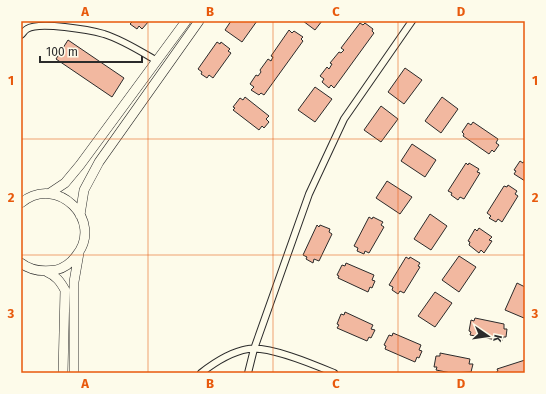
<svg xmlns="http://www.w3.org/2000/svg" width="546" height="394" viewBox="0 0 546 394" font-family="'Fira Sans',sans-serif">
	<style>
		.building { fill: #f2b8a0; stroke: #2b2b2b }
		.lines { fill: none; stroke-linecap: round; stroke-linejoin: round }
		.street-casing { stroke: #2b2b2b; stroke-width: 8 }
		.secondary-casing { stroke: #2b2b2b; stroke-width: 10 }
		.street { stroke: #fdfbea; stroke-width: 6 }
		.secondary { stroke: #fdfbea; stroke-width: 9 }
		.grid { fill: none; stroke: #e8590c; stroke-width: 1; stroke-opacity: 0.55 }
		.neatline { fill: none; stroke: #e8590c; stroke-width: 1.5 }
		.grid-label { font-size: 13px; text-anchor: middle; font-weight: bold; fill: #e8590c }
	</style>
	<rect width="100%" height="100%" fill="#fdfbea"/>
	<path class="building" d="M131 21H149L142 29 139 26 137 29 130 24 132 22Z
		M231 21H257L242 42 225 30Z
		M303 21H322L315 30Z
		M360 23 363 25 365 23 373 29 372 31 374 33 334 88 331 85 329 88 322 82 324 79 320 76 327 67 329 69 332 64 330 63 339 52 341 53 344 50 341 48Z
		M289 30 292 33 294 31 303 37 301 39 303 41 264 95 261 93 259 95 251 90 254 87 250 84 256 75 258 76 261 72 260 70 268 59 271 61 273 57 271 56Z
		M68 40 124 78 112 97 56 59Z
		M217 42 220 44 221 42 230 49 228 51 231 53 213 78 209 75 207 78 201 74 202 72 198 69Z
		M405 68 422 80 404 104 388 92Z
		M315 87 332 99 315 122 298 110Z
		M245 97 269 116 266 119 269 122 264 128 262 126 259 130 233 110 235 108 233 107 240 98 243 100Z
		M442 97 458 109 441 133 425 121Z
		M381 106 398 119 381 142 364 130Z
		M473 122 498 139 496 143 499 145 494 152 492 150 489 154 463 136 464 134 462 132 468 123 471 125Z
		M412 144 436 160 425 177 401 161Z
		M525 160V181L514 174 516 171 514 170 520 161 523 163Z
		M466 163 468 165 469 163 479 169 477 172 480 173 464 199 460 197 458 200 451 195 452 193 448 191Z
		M387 181 412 197 400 214 376 198Z
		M508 185 517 191 515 194 518 196 502 222 498 219 496 222 489 218 491 216 487 213 504 186 507 187Z
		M430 214 447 226 431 250 414 239Z
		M369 217 372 219 373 217 383 222 381 225 384 227 369 253 365 251 364 254 357 251 358 248 354 246Z
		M317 225 319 227 320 225 330 229 329 232 332 234 319 261 314 259 313 263 306 259 307 257 303 255Z
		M479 228 492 237 489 240 492 241 484 253 481 250 479 253 469 245 470 242 468 241 475 229 477 231Z
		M459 256 476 267 459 292 442 280Z
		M406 257 409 259 410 257 420 263 418 266 420 267 404 293 400 291 398 294 392 290 393 287 389 285Z
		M346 263 374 275 372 280 375 281 372 288 370 287 368 292 338 278 339 276 337 275 342 265 345 266Z
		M517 283 525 287V315L524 318 505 310Z
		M435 292 452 303 435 327 418 316Z
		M345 312 373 325 371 329 375 330 371 338 369 337 367 341 337 328 339 325 337 324 341 314 344 315Z
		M475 318 504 324V329H507L506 337H503L502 341 470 335 471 332 469 331 471 320 474 321Z
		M393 333 421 345 419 350 422 351 419 358 417 357 415 362 385 349 386 346 384 345 389 335 392 336Z
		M440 353 470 359 469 364H473L471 372 451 373 436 370 437 367H434L436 356H440Z
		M525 360V373H495L498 371 497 369Z"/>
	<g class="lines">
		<g class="street-casing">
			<path id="street" d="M21 35C23 33 25 30 27 29 39 21 90 30 104 34 123 40 140 51 157 61
				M201 373C215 362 230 352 248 349 268 345 315 365 334 373
				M248 373 254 349 309 194 344 119 412 21"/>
		</g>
		<g class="secondary-casing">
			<path id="secondary" d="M50 193 65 183 80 165 186 21
				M21 203C57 173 105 221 76 256 71 263 64 268 56 270 43 272 31 271 21 263
				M80 215 84 190 99 162 199 21
				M47 272C56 276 60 281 65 290L63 373
				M74 373V282L79 253"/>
		</g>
		<use href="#street" class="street"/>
		<use href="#secondary" class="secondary"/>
	</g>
	<path class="grid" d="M148 21V373M273 21V373M398 21V373M21 139H525M21 255H525"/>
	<rect width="546" height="394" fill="none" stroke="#fdfbea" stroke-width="44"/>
	<g transform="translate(488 336) rotate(103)" stroke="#fdfbea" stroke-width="3" paint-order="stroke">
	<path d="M0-3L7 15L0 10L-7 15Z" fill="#2b2b2b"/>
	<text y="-6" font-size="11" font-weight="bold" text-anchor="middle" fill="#2b2b2b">K</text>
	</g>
	<path d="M40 56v6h102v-6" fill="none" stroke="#2b2b2b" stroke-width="2"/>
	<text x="46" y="56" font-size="12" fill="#2b2b2b" stroke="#fdfbea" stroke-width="3" paint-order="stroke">100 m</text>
	<rect x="22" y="22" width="502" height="350" class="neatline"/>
	<g class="grid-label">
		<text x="85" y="16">A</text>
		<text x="210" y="16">B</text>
		<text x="336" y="16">C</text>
		<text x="461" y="16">D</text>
		<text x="11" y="85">1</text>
		<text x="535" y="85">1</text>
		<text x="11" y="202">2</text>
		<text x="535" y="202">2</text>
		<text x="11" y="318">3</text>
		<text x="535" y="318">3</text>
		<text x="85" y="388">A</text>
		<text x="210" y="388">B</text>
		<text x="336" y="388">C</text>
		<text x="461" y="388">D</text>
	</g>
</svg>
